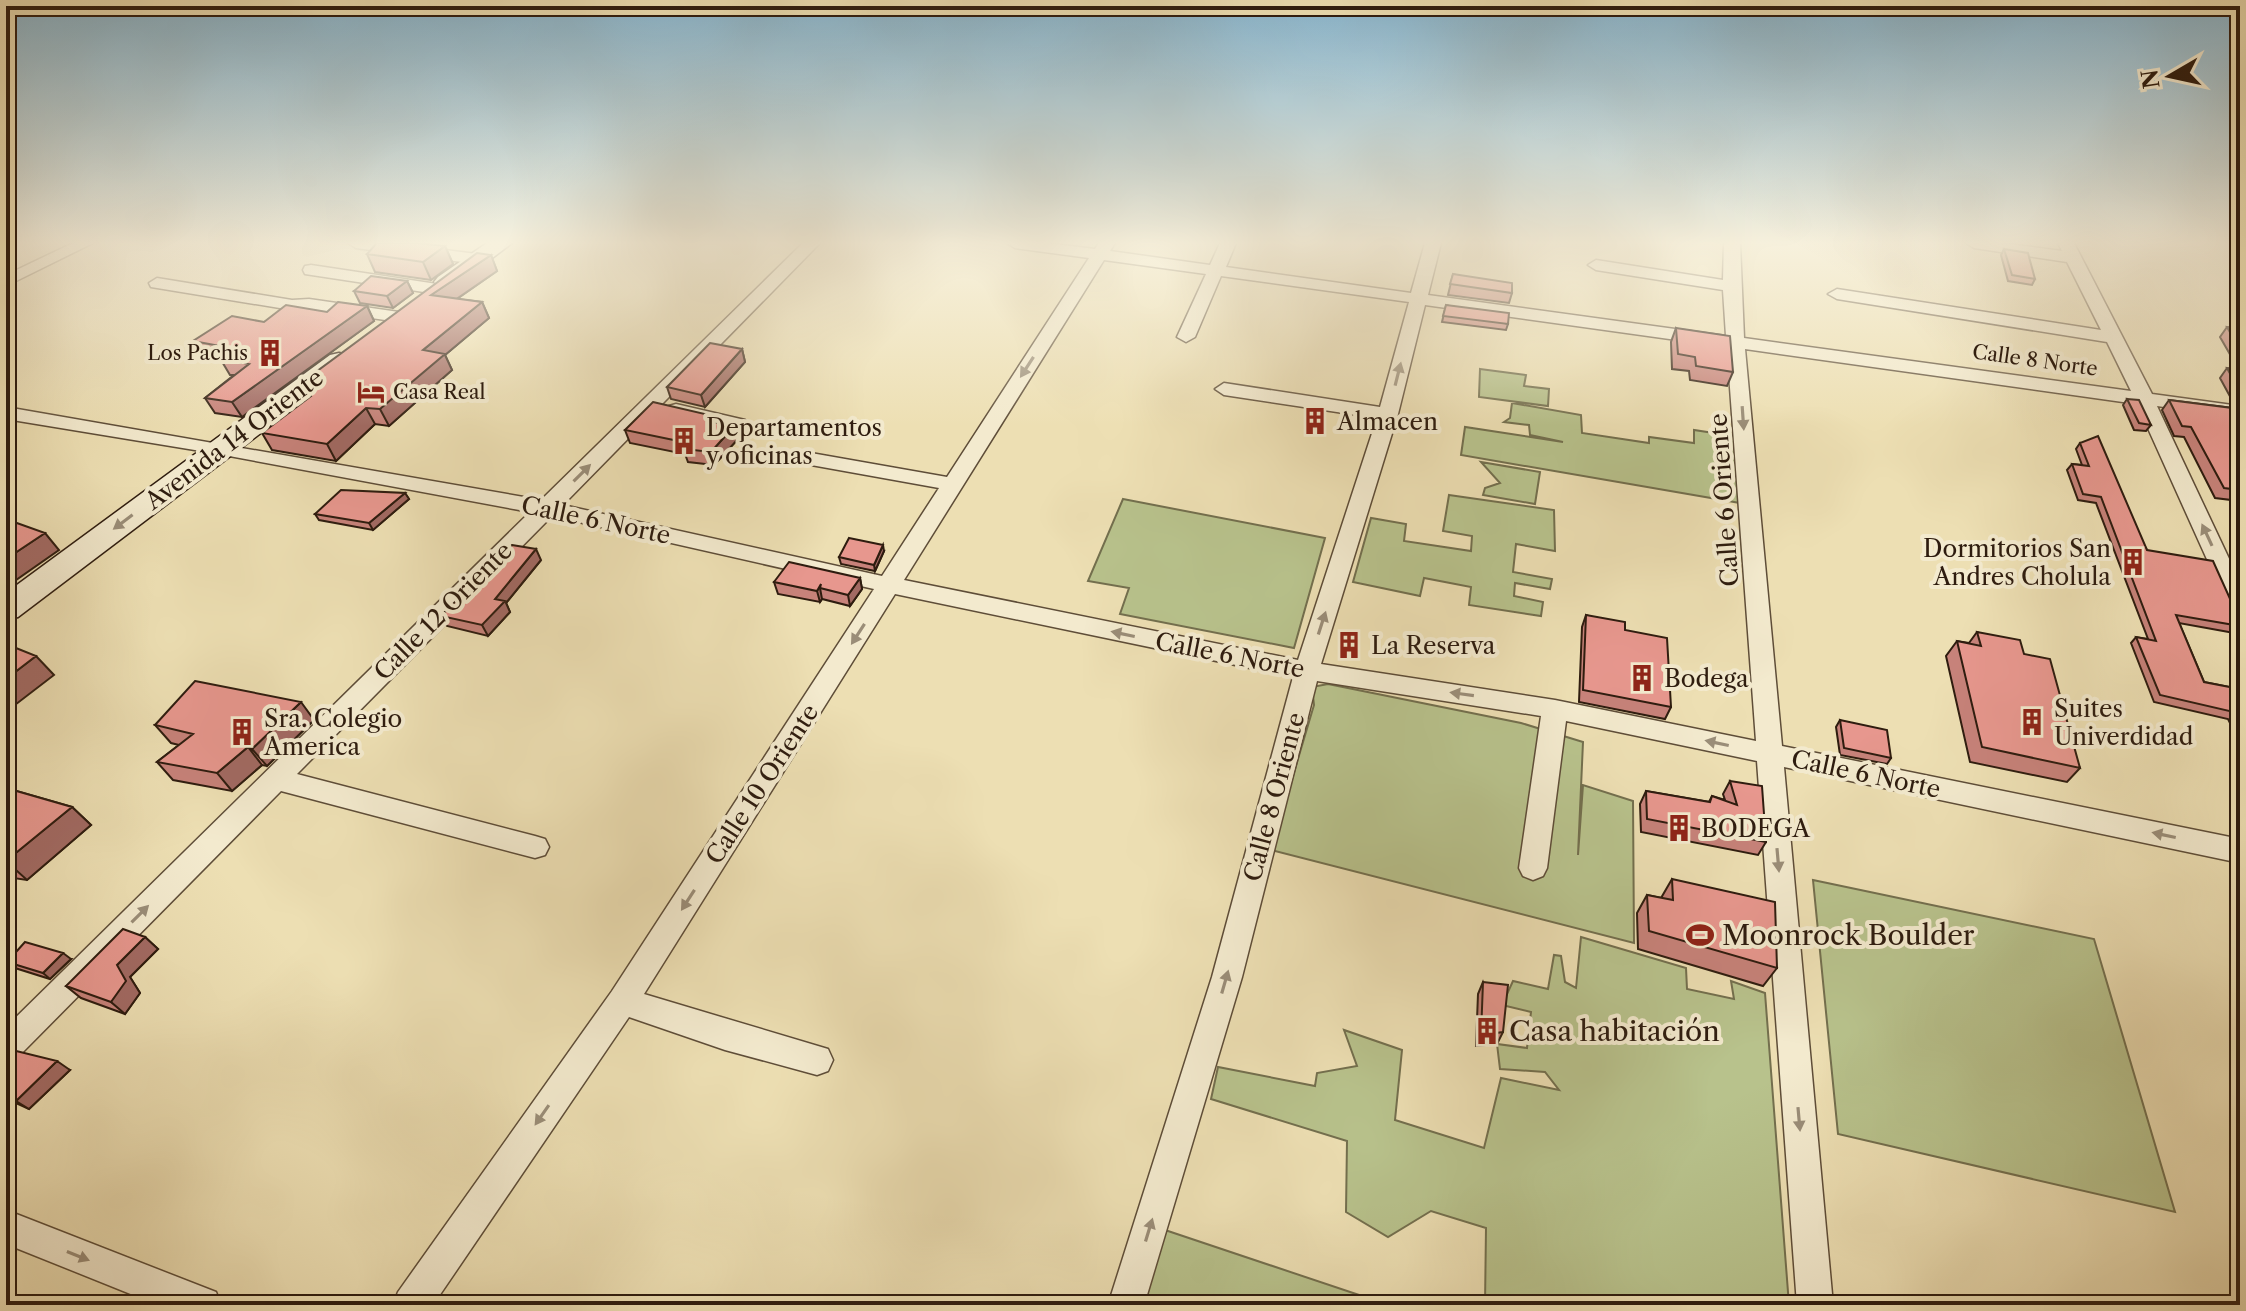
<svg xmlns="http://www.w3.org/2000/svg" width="2246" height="1311" viewBox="0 0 2246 1311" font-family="'Libre Caslon Text',serif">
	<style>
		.green { fill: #b8c28c; stroke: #736f4e; stroke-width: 2 }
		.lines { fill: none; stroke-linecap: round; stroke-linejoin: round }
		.minor-casing { stroke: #5e4d38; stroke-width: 3 }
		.secondary-casing { stroke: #2e1c0f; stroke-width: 3 }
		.minor { fill: #f3eace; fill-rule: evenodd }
		.secondary { fill: #f3eace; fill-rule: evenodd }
		.wall { fill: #c7827a; stroke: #2e1c0f; stroke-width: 2 }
		.shaded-wall { fill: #a26a63; stroke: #2e1c0f; stroke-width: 2 }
		.building { fill: #e7978e; stroke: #2e1c0f; stroke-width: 2 }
		.oneway { fill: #9a8d78 }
		.labels { text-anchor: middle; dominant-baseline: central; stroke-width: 8; stroke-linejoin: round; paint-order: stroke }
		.far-poi-label { font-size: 20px; fill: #2e1c0f; stroke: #f3eace; text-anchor: end }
		.far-street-label { font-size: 20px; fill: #2e1c0f; stroke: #f3eace }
		.poi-label { font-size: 24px; fill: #2e1c0f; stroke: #f3eace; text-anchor: start }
		.street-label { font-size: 24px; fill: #2e1c0f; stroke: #f3eace }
		.near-poi-label { font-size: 28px; fill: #2e1c0f; stroke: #f3eace; text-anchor: start }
	</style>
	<rect width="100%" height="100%" fill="#eddfb3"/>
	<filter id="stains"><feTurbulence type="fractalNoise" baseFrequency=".0025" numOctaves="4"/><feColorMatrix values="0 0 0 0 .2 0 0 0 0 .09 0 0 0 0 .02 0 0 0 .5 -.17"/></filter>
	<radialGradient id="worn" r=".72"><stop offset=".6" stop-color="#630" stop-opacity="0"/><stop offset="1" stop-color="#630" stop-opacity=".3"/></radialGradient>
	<path class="green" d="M1480 369 1526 375 1524 386 1549 389 1548 406 1479 397Z
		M1512 403 1581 415 1582 433 1649 443V437L1694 443V430L1740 437V503L1461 455 1465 427 1563 442 1530 435 1529 425 1504 422 1510 418Z
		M1481 462 1540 472 1535 504 1483 495 1485 488 1500 483Z
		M1449 495 1554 510 1555 551 1516 544 1513 572 1552 579 1550 589 1515 583 1514 596 1543 602 1541 616 1469 605 1471 587 1424 578 1420 596 1353 582 1371 518 1406 524 1404 541 1471 551 1472 536 1443 531Z
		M1123 499 1325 538 1294 648 1120 614 1129 588 1088 581Z
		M1328 684 1521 723 1583 742 1578 855 1583 785 1633 801 1634 943 1271 850 1314 705 1312 687Z
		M1813 880 2094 939 2175 1212 1838 1134Z
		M1581 937 1686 968 1687 989 1734 999 1731 981 1765 993 1789 1305H1485L1486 1228 1431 1211 1388 1237 1346 1212 1347 1141 1211 1099 1218 1067 1315 1086 1317 1073 1357 1066 1344 1030 1402 1050 1395 1120 1484 1148 1501 1078 1559 1090 1545 1072 1500 1069 1497 1044 1527 1048 1531 1012 1502 1005 1513 981 1548 989 1554 955 1561 956 1565 982 1576 988Z
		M1165 1230 1389 1305H1144Z"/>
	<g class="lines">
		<g class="minor-casing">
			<path id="minor" d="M73 243H93L6 286V275Z
				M348 243H389L477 254 485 259 477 264 356 248Z
				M803 243H820L563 505 882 576 939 488 811 465 801 459 811 453 947 477 1089 258 1015 248 1007 243H1047L1095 249 1099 243H1115L1110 251 1210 265 1220 243H1236L1226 267 1411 293 1425 243H1441L1428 295 1726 336 1723 290 1596 270 1588 265 1596 260 1723 280 1724 243H1740L1744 338 2131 391 2107 342 1837 299 1828 294 1837 289 2101 330 2067 262 1974 248 1966 243H2003L2062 251 2058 243H2074L2152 394 2240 406V418L2157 406 2240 582V614L2232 612 2228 606 2137 404 1745 349 1782 746 2240 839V863L1784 767 1833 1305H1797L1757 761 1566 721 1547 868 1543 876 1533 880 1523 876 1519 868 1541 716 1317 681 1242 977 1144 1305H1108L1212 977 1293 677 895 594 644 994 828 1049 833 1060 828 1071 817 1075 725 1050 629 1017 433 1305H393L398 1292 612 991 874 589 552 516 297 774 535 836 545 839 549 847 545 855 535 858 281 791 17 1058 6 1063V1027L530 512 213 453 6 419V407L541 500ZM1104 260 1206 274 1177 337 1186 342 1195 337 1221 276 1409 302 1380 407 1224 383 1215 389 1224 395 1377 418 1298 660 904 580ZM1425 305 1727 347 1756 741 1555 700 1321 664 1398 414Z
				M311 265 437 284 446 289 437 294 305 274 303 270 305 266Z
				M157 278 292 300 309 299 399 312 408 317 399 322 309 309 292 310 151 287 149 283Z
				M676 404 745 420 748 424 738 430 669 414 666 410 669 406Z
				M6 1210 216 1292 221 1305H158L6 1244Z"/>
		</g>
		<g class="secondary-casing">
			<path id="secondary" d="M487 243H512L454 287H438L434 282 438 277Z
				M339 353 348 355 352 361 348 367 18 617 6 620V593L330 355Z"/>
		</g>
		<use href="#minor" class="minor"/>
		<use href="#secondary" class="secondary"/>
	</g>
	<path class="wall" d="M445 246 453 264 431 280 375 272 367 254Z
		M2004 249 2035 279 2032 285 2008 281 2001 255Z
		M491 255 497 271 457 299 482 302 489 318 445 355 452 370 389 426 375 424 336 461 272 450 262 433 310 397 301 383Z
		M1453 274 1512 293 1509 303 1448 295Z
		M407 281 413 293 393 308 360 303 354 291Z
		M1446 305 1508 324 1506 330 1442 322Z
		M367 306 374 321 242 417 215 413 205 398 234 375H230L221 360 203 356 193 341 264 322Z
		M2227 327 2240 329V404L2233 402 2220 378 2227 368 2239 370 2220 337Z
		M1676 328 1733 372 1727 386 1690 380 1689 371 1672 369 1671 342Z
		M742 349 745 362 705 407 671 399 667 387Z
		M2127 399 2151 425 2146 431 2134 430 2123 405Z
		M2169 400 2240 409V501L2215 498 2184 437 2174 436 2162 410Z
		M709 422 739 438 714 465 688 462 685 454 630 443 625 430Z
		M2080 443 2147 550 2231 601 2235 607 2240 609V634L2179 623 2204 682 2240 689V730L2233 729 2228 719 2154 702 2131 643 2136 637 2148 639 2096 503 2078 500 2067 470 2072 464 2082 465 2076 449Z
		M405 493 409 499 373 530 319 520 315 514Z
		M884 551 875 571 841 564 839 557Z
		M541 560 506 603 510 612 488 636 447 626 441 616 467 593Z
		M860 578 862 589 850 606 822 599 820 602 778 594 774 582Z
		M1586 615 1625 630 1671 707 1665 719 1579 702 1582 627Z
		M1977 632 2024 654 2080 768 2067 782 1970 762 1946 656 1957 641 1969 643Z
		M314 720 267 766 262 765 232 791 173 780 157 762 179 745 171 743 155 725Z
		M1840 720 1891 758 1887 764 1840 755 1836 727Z
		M1730 781 1766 842 1758 855 1641 832 1640 804 1646 791 1709 802 1712 796 1725 800 1723 794Z
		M6 788 72 807 91 825 27 880 6 877Z
		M1672 879 1777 968 1763 986 1638 949 1637 913 1647 895 1661 898Z
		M145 937 158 949 130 977 140 993 125 1014 81 998 66 986Z
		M71 959 50 979 15 968 7 962Z
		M1483 982 1503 1032 1497 1044 1476 1046 1478 994Z
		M6 1050 70 1070 29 1109 16 1103 6 1114Z"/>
	<path class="shaded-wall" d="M445 246 453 264 431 280 423 262Z
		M491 255 497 271 439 311 431 295Z
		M407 281 413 293 393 308 387 296Z
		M482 302 489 318 445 355 452 370 389 426 380 409 423 350Z
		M367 306 374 321 242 417 232 402Z
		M742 349 745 362 705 407 701 395Z
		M366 408 375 424 336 461 327 444Z
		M735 425 739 438 714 465 711 452Z
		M405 493 409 499 373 530 369 523Z
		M45 533 59 550 6 587V559Z
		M883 545 884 551 875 571 874 565Z
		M536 549 541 560 506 603 510 612 488 636 482 625 495 599Z
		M860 578 862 589 850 606 848 595Z
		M821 584 820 588 822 599 820 602 817 591Z
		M36 656 54 675 11 708 6 703V679Z
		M301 702 314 720 267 766 252 749Z
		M248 747 262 765 232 791 217 773Z
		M72 807 91 825 27 880 6 861Z
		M145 937 158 949 130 977 140 993 125 1014 111 1002 117 965Z
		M63 953 71 959 50 979 43 973Z
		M57 1061 70 1070 29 1109 16 1101Z
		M6 1097 16 1103 6 1114Z"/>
	<path class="building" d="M377 243H417L445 246 423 262 367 254Z
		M2004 249 2028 253 2035 279 2012 275Z
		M477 253 491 255 431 295 482 302 423 350 445 354 380 409 366 408 327 444 262 433 311 396 301 383Z
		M1453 274 1512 283V293L1450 284Z
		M371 276 407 281 387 296 354 291Z
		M338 302 367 306 232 402 205 398 249 364 220 359 236 349 193 341 232 316 264 322 286 305 327 312Z
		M1446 305 1509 313 1508 324 1443 316Z
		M2227 327 2240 329V350Z
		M1676 328 1730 336 1733 372 1696 366 1695 357 1678 354Z
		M710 343 742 349 701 395 667 387Z
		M2227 368 2240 370V392Z
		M2127 399 2139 400 2151 425 2139 423Z
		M2169 400 2240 409V490L2224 488 2191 427 2182 426Z
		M653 402 705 414 709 422 735 425 711 452 684 449 688 443 625 430Z
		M2098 436 2147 550 2213 561 2231 601 2235 607 2240 609V626L2176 615 2204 682 2240 689V723L2234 712 2160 695 2136 637 2156 641 2101 497 2083 494 2072 464 2089 466 2080 443Z
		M341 490 405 493 369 523 315 514Z
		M14 522 45 533 6 559V526Z
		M849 538 883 545 874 565 839 557Z
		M512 545 536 549 495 599 505 601 482 625 441 616 464 593H467Z
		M789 562 860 578 848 595 820 588 821 584 817 591 774 582Z
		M1586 615 1625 622V630L1667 638 1671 707 1583 690Z
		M1977 632 2020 640 2024 654 2050 659 2080 768 1982 747 1957 641 1981 646Z
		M6 644 36 656 6 679Z
		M195 681 301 702 252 749 248 747 217 773 157 762 193 734 155 725Z
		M1840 720 1887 730 1891 758 1844 748Z
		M1730 781 1762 786 1766 842 1647 819 1646 791 1710 802 1712 796 1737 805Z
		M6 788 72 807 6 861Z
		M1672 879 1775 902 1777 968 1649 931 1647 895 1673 900Z
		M123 929 145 937 117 965 126 981 111 1002 66 986Z
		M25 942 63 953 43 973 7 962Z
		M1483 982 1508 985 1503 1032 1481 1035Z
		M8 1049 57 1061 16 1101 6 1096V1050Z"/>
	<defs><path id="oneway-solid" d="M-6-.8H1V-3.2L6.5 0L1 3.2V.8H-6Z" transform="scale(2)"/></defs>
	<g class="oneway">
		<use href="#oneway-solid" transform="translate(1027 367) rotate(123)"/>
		<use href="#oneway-solid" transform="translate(1398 374) rotate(-76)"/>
		<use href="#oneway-solid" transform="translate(1743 418) rotate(86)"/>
		<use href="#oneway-solid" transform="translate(582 473) rotate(-45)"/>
		<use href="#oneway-solid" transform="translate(123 522) rotate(143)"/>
		<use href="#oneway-solid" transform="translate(2207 535) rotate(-115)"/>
		<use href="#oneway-solid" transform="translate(1322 623) rotate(-72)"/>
		<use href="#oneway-solid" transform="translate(858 634) rotate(123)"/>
		<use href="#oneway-solid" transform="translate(1123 634) rotate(-168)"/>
		<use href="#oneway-solid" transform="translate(1462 694) rotate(-172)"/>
		<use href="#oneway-solid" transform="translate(1717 743) rotate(-168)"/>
		<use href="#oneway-solid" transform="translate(2164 835) rotate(-168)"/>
		<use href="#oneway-solid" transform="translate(1778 860) rotate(85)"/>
		<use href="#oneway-solid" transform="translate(688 900) rotate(123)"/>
		<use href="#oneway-solid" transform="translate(140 914) rotate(-45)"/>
		<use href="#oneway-solid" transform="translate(1225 982) rotate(-74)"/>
		<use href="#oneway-solid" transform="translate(542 1115) rotate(125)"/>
		<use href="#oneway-solid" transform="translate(1799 1119) rotate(85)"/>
		<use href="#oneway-solid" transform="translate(1149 1230) rotate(-73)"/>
		<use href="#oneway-solid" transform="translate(78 1256) rotate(22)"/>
	</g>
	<linearGradient id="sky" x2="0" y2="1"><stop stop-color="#88b7d1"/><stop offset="0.57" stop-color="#f7f1dd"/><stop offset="1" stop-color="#f7f1dd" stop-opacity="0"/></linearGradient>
	<rect width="2246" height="426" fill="url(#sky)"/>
	<defs>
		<g id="building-bare" transform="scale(2.16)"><path d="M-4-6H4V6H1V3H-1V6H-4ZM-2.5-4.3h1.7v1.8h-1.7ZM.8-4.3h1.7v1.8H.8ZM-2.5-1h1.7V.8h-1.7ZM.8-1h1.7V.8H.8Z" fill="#8f2418" stroke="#f3eace" stroke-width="2.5" paint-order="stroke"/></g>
		<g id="hotel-bare" transform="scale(2.16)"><path d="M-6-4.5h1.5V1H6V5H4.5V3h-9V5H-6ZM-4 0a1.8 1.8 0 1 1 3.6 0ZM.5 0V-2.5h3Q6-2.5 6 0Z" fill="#8f2418" stroke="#f3eace" stroke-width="2.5" paint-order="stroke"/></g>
		<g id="stadium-bare" transform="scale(2.16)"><path d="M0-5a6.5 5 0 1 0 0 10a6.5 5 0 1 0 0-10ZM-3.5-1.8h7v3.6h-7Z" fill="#8f2418" stroke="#f3eace" stroke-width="2.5" paint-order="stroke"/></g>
	</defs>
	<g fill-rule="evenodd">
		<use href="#building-bare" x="270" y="353"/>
		<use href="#hotel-bare" x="371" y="392"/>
		<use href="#building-bare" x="1315" y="421"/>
		<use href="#building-bare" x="684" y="441"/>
		<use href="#building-bare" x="2133" y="562"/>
		<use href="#building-bare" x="1349" y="645"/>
		<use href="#building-bare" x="1642" y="678"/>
		<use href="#building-bare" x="2032" y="722"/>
		<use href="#building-bare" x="242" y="732"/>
		<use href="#building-bare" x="1679" y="828"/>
		<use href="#stadium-bare" x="1700" y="935"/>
		<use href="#building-bare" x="1487" y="1031"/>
	</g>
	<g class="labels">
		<g class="far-poi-label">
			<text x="248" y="353">Los Pachis</text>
			<text x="393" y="392" text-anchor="start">Casa Real</text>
		</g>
		<g class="far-street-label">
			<text transform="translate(2035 360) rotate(8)">Calle 8 Norte</text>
		</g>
		<g class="poi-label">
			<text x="1337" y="421">Almacen</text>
			<text x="706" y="427">Departamentos<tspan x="706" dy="28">y oficinas</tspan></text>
			<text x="2111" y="548" text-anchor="end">Dormitorios San<tspan x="2111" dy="28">Andres Cholula</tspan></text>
			<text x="1371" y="645">La Reserva</text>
			<text x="1664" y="678">Bodega</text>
			<text x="2054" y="708">Suites<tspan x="2054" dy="28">Univerdidad</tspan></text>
			<text x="264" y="718">Sra. Colegio<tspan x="264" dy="28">America</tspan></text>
			<text x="1701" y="828">BODEGA</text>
		</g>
		<g class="street-label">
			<text transform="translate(234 439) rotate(-37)">Avenida 14 Oriente</text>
			<text transform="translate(1724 500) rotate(-94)">Calle 6 Oriente</text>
			<text transform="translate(596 520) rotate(12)">Calle 6 Norte</text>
			<text transform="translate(443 611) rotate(-45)">Calle 12 Oriente</text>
			<text transform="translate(1230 655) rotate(11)">Calle 6 Norte</text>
			<text transform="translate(1866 774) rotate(12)">Calle 6 Norte</text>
			<text transform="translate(762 784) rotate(-57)">Calle 10 Oriente</text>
			<text transform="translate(1274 797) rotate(-75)">Calle 8 Oriente</text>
		</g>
		<g class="near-poi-label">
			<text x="1722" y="935">Moonrock Boulder</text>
			<text x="1509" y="1031">Casa habitación</text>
		</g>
	</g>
	<rect width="2246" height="1311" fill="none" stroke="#eddfb3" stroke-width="32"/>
	<rect x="8" y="8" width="2230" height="1295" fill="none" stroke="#2e1c0f" stroke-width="4"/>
	<rect x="16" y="16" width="2214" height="1279" fill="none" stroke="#2e1c0f" stroke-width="2"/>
	<g transform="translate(2170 76) rotate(261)" stroke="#f3eace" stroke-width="6" paint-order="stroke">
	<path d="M0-6L14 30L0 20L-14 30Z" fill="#2e1c0f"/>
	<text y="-12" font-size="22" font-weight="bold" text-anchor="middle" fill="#2e1c0f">N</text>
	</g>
	<rect width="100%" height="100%" filter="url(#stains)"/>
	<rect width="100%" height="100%" fill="url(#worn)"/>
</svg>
